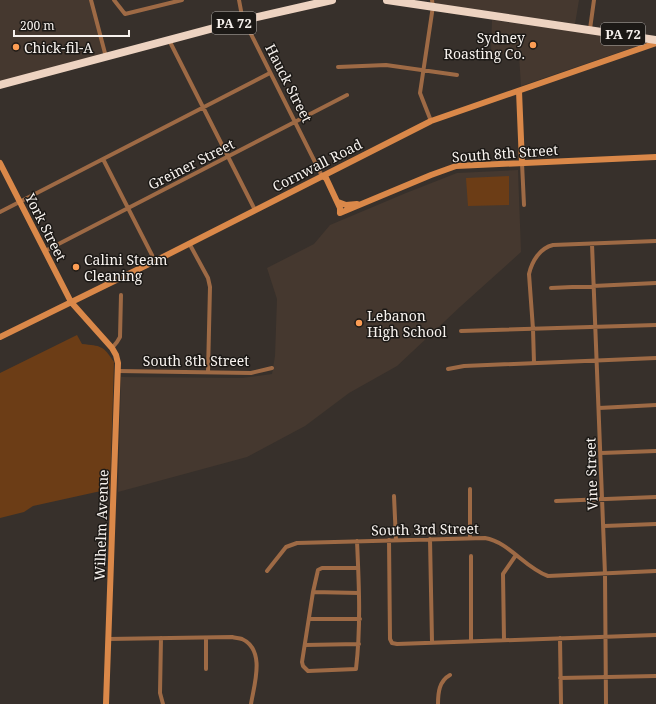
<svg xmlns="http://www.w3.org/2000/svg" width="656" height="704" viewBox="0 0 656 704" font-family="'Noto Serif',serif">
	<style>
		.built { fill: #45382f }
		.green { fill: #6c3d16 }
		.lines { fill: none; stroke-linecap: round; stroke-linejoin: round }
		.street { stroke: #9e6a45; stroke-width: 4 }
		.secondary { stroke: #da8849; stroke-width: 6 }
		.highway { stroke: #edd3c1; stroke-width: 8 }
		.poi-dot { fill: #fc9d54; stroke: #1c1916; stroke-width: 1.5 }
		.labels { text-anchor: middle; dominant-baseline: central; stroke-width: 3; stroke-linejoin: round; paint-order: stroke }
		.shield { fill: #1c1916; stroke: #b5b1ad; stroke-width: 1 }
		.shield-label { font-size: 13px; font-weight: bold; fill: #f7f2ee }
		.poi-label { font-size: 14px; fill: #f7f2ee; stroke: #1c1916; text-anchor: start }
		.street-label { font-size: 14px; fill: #f7f2ee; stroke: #1c1916 }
	</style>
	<rect width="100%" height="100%" fill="#37302b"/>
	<path class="built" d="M0 0H91L106 57 0 85Z
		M433 0H579L575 24 437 4Z
		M492 20 644 41 646 43 521 86 519 55 491 53Z
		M518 170 521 252 461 306 397 366 349 393 305 426 247 457 118 492 121 377 242 378 272 374 275 356 277 299 267 268 314 244 330 225 406 193 457 173Z"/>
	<path class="green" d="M509 176V205L468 206 466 178Z
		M77 335 82 344C101 346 103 345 114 362L110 489 33 506 24 512 0 518V373Z"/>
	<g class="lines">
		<path class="street" d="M91 0 106 57
			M114 0 125 14 182 0
			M239 0 242 16 322 176
			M590 29 594 0
			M169 40 255 210
			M338 67 386 65 457 75
			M431 121 420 93 433 6 432 0
			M103 159 155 261
			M522 163 524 205
			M0 212 270 73
			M189 243 208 278 210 287 208 372
			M592 244 605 574 606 704
			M45 251 347 95
			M551 288 656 283
			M461 331 656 325
			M112 348 117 342 120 337 121 295
			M534 363 533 329 529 274C532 261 540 248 553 245L656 241
			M448 369 464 366 656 358
			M118 371 251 373 272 368
			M599 408 656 405
			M601 453 656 451
			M394 496 396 540
			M556 501 656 497
			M604 526 656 524
			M470 538V489
			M430 539 432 642
			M389 540 390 639 392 643 397 644 656 635
			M357 541C359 584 361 626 356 669L308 671 303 666 302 662 313 592 318 570 322 568H358
			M267 571 286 547 297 543 485 538C509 542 525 568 548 576L656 571
			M313 592 359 593
			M309 619H360
			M161 638 160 693 163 704
			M560 638 561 704
			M108 639 232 637C235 638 239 638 242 639 266 650 254 685 251 704
			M504 640 503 574 516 555
			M471 641V556
			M305 645 359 644
			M206 669V638
			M560 678 656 676
			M438 704C438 693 439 681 450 675"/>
		<path class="secondary" d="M519 91 522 163
			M0 163 71 302 112 348 116 355 118 363 106 704
			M322 176 326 178 340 208V213
			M338 202 346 205 357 204
			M340 213 431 175 456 166 656 157
			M0 337 155 261 431 121 656 43"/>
		<path class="highway" d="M387 0 656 40
			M0 85 244 20 332 0"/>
	</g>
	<g class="poi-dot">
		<circle cx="533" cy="45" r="4"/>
		<circle cx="16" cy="47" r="4"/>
		<circle cx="76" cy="267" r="4"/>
		<circle cx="359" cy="323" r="4"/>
	</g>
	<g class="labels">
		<g class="shield">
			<rect x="212" y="12" width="44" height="22" rx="3"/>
			<rect x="601" y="23" width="44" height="22" rx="3"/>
		</g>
		<g class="shield-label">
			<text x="234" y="23">PA 72</text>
			<text x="623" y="34">PA 72</text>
		</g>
		<g class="poi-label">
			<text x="525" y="37" text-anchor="end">Sydney<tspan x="525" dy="16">Roasting Co.</tspan></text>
			<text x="24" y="47">Chick-fil-A</text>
			<text x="84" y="259">Calini Steam<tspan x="84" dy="16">Cleaning</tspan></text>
			<text x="367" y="315">Lebanon<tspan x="367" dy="16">High School</tspan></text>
		</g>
		<g class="street-label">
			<text transform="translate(289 83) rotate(63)">Hauck Street</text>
			<text transform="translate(505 153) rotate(-4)">South 8th Street</text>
			<text transform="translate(191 164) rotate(-27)">Greiner Street</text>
			<text transform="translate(317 165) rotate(-27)">Cornwall Road</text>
			<text transform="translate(46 227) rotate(63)">York Street</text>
			<text x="196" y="360">South 8th Street</text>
			<text transform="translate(591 474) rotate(-92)">Vine Street</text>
			<text transform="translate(101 525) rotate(-88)">Wilhelm Avenue</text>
			<text transform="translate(425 529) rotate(-1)">South 3rd Street</text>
		</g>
	</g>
	<path d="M14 30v6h115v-6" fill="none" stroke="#f7f2ee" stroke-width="2"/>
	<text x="20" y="30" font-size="12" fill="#f7f2ee" stroke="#1c1916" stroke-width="3" paint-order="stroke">200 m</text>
</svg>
